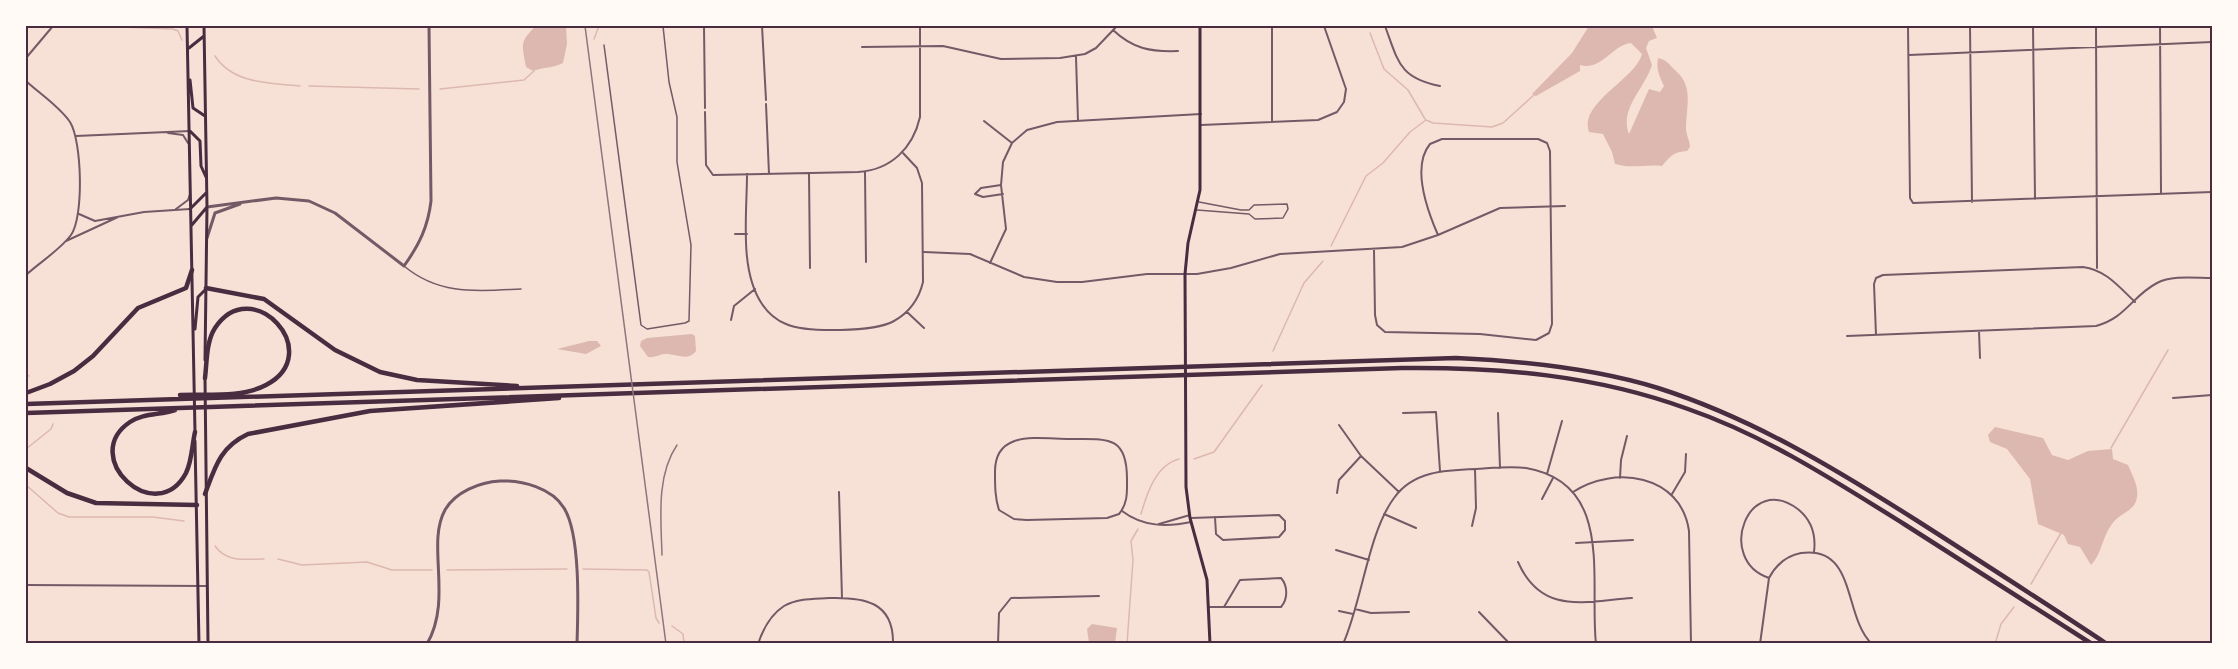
<svg xmlns="http://www.w3.org/2000/svg" width="2238" height="669" viewBox="0 0 2238 669" font-family="'Work Sans',sans-serif">
	<style>
		.water { fill: #dcb8b0 }
		.lines { fill: none; stroke-linecap: round; stroke-linejoin: round }
		.stream { stroke: #dcb8b0; stroke-width: 1.5 }
		.service { stroke: #755966; stroke-width: 1.5 }
		.minor { stroke: #755966; stroke-width: 2 }
		.tertiary { stroke: #755966; stroke-width: 3 }
		.secondary { stroke: #4a2c40; stroke-width: 3 }
		.motorway { stroke: #4a2c40; stroke-width: 4.5 }
		.rail { stroke: #8f747c; stroke-width: 1.5 }
		.neatline { fill: none; stroke: #4a2c40; stroke-width: 2 }
	</style>
	<rect width="100%" height="100%" fill="#f7e1d7"/>
	<path class="water" d="M536 26H566L567 44 563 63C554 68 543 67 533 71L526 67C522 44 519 42 536 26Z
		M1589 26H1652L1657 38 1649 41 1646 48 1652 65C1645 88 1619 109 1629 134L1649 89 1660 92 1664 86C1659 75 1656 69 1658 58 1668 60 1669 65 1676 71 1694 87 1686 107 1686 128 1686 135 1690 141 1690 147L1687 151C1673 152 1671 156 1662 166 1645 164 1631 169 1615 164L1612 152 1603 134 1589 132C1578 103 1636 79 1642 54L1631 43C1612 45 1602 71 1580 65V71L1536 96 1532 94 1572 53Z
		M692 334 695 336 696 351C688 361 679 355 668 354 662 353 656 358 648 357L640 346 641 341 647 338Z
		M589 341H597L601 346 586 354 557 349Z
		M1995 427 2043 438 2052 455 2068 460 2088 451 2112 449 2113 459 2128 465C2132 475 2139 486 2137 497 2135 512 2119 513 2112 524 2102 537 2102 554 2091 565L2080 547 2068 544 2064 535 2038 524 2030 479 2007 449 1990 442 1988 435Z
		M1092 624 1117 628 1115 643H1089L1087 629Z"/>
	<g class="lines">
		<path class="stream" d="M94 26 173 29 178 31 182 40
			M1370 33 1384 69 1408 90 1425 119
			M594 39 599 26
			M215 56C233 84 270 83 300 86
			M309 86 419 89
			M440 89 524 80 534 71
			M1426 120 1433 123 1492 127 1503 123 1535 94
			M1331 246 1366 176 1383 163 1410 132 1426 120
			M1273 351 1304 283 1323 261
			M26 374 29 376
			M2111 448 2168 350
			M26 449 51 429 53 424
			M1194 459 1214 452 1262 385
			M26 485 58 513 69 517H153L184 521
			M1141 514C1147 493 1156 465 1179 459
			M215 546C227 563 246 559 264 559
			M278 559 302 565 367 562 392 570H432
			M583 569 647 570 649 572 656 618 659 623
			M447 570 567 569
			M2031 584 2061 533
			M672 626 683 634 684 644
			M1127 644 1133 560 1131 541 1138 529
			M1995 644 2001 624 2014 607"/>
		<path class="service" d="M604 45 641 325 647 329 685 323 689 321 691 245 677 162V117L669 82 663 26
			M1197 210 1249 214 1255 219 1283 218 1288 209 1287 204 1254 205 1249 210H1241L1199 202
			M404 266C440 296 478 291 521 289"/>
		<path class="minor" d="M704 26 705 108
			M762 26 766 100
			M1272 26V122
			M1385 26C1398 61 1399 78 1440 86
			M1908 26 1910 198 1913 203 2212 192
			M1970 26 1972 202
			M2033 26 2035 199
			M2096 26 2097 268
			M2160 26 2161 194
			M1113 30C1133 49 1151 52 1178 51
			M862 47 943 46 1001 59 1060 58 1085 54 1096 48 1117 26
			M1909 55 2212 42
			M1076 57 1078 121
			M26 58 53 26
			M26 81C40 94 59 106 70 122 82 141 84 217 71 235 60 250 40 262 26 275
			M766 104 769 174
			M705 112 706 165 713 175 858 172C891 170 913 148 920 117V26
			M984 121 1012 143
			M1201 125 1318 120 1337 112 1344 102 1346 89 1324 26
			M168 133 183 135 188 143
			M76 136 190 131
			M865 172 866 262
			M809 173 810 268
			M747 174C747 214 739 270 762 304 768 313 776 320 786 324 807 333 874 332 894 321 910 312 919 299 923 282L922 183 917 168 903 153
			M1001 185 981 188 975 194 983 197 1003 194
			M176 209 188 200 190 194
			M79 214 95 221 144 212 190 209
			M735 234H747
			M66 241 118 217
			M1374 250 1375 315 1377 325 1385 332 1480 334 1536 340 1549 333 1552 324 1550 151 1547 143 1538 139H1442L1430 144C1411 167 1428 212 1438 235
			M924 252 970 254 1024 277 1057 282H1082L1147 274H1197L1231 268 1280 254 1402 247 1438 235 1500 208 1565 206
			M990 263 1006 229 1001 185 1003 162 1012 143 1027 130 1057 122 1201 114
			M907 312 924 328
			M731 320 734 306 755 289
			M1979 331 1980 358
			M1876 335 1874 284 1876 278 1883 275 2083 267C2106 270 2119 287 2135 302
			M1847 336 2096 326C2126 318 2132 296 2157 283 2172 275 2195 278 2212 278
			M2173 398 2212 395
			M1403 413 1436 412 1440 471
			M1498 413 1500 468
			M1339 425 1361 456 1399 492
			M1070 439C1107 439 1127 435 1127 479 1127 492 1128 503 1119 514L1107 518 1027 520 1014 519 999 510C995 498 995 486 995 473 994 429 1039 439 1070 439Z
			M1547 474 1562 421
			M1620 478 1621 460 1627 436
			M839 492 842 598
			M1573 492C1614 465 1681 474 1689 531L1691 644
			M1337 493 1339 480 1361 456
			M1672 494 1685 472 1686 454
			M1542 499 1553 478
			M1122 511C1143 527 1167 527 1191 522
			M1384 514 1416 528
			M1191 518 1279 515 1285 521V530L1279 537 1223 540 1216 534 1215 517
			M1159 524 1190 515
			M1472 526 1476 508 1475 469
			M1576 543 1633 540
			M1336 550 1369 560
			M1518 562C1542 616 1585 601 1632 598
			M1769 578C1715 560 1748 470 1799 510 1812 521 1816 536 1814 552
			M26 585 206 586
			M1209 607H1281C1288 599 1288 586 1281 578L1240 580 1224 607
			M1355 609 1371 613 1409 612
			M1339 611 1353 614
			M1479 612 1510 644
			M758 644C763 629 770 615 784 606 798 598 814 599 829 598 863 597 894 601 893 644
			M998 644 999 613 1011 598 1099 596
			M1343 644C1362 602 1368 533 1394 498 1413 471 1446 470 1476 469 1493 468 1510 466 1526 468 1615 483 1589 581 1596 644
			M1760 644 1769 578C1776 565 1785 556 1801 553 1857 545 1843 617 1872 644"/>
		<path class="tertiary" d="M207 207 276 198 309 201 335 213 404 266C419 245 428 227 431 201L429 26
			M207 238 215 213 240 204
			M427 644C453 599 426 544 445 510 455 492 480 482 500 481 522 480 552 488 564 508 581 535 578 611 577 644"/>
		<path class="secondary" d="M187 26 195 432
			M204 26 207 207 205 360
			M1200 26V190L1188 243 1185 274 1186 487 1190 518 1207 580 1210 644
			M189 48 204 36
			M190 80 193 108 205 116
			M190 131 200 141 201 166 206 177
			M190 209 206 193
			M191 226 207 207
			M195 329 198 297 205 290
			M205 378 208 644
			M195 441 199 644"/>
		<path class="motorway" d="M206 288 264 299 335 350 380 372 417 380 517 386
			M26 393 50 384 74 371 93 356 138 308 186 288 192 270
			M180 395C207 394 242 398 266 385 327 353 252 272 215 328 206 342 207 362 205 378
			M26 404 1456 358C1524 361 1593 368 1658 388 1752 418 1834 468 1916 520 1980 561 2044 602 2107 644
			M175 410C160 415 143 413 130 422 78 457 156 529 186 473 192 461 192 445 195 432
			M26 413 1402 368C1500 367 1595 375 1688 409 1766 436 1835 481 1904 524 1967 564 2030 604 2092 644
			M26 468 67 493 96 503 197 505
			M205 494C215 467 220 447 248 434L370 411 559 398"/>
		<path class="rail" d="M585 26 666 644
			M662 555C661 519 656 476 677 445"/>
	</g>
	<rect width="2238" height="669" fill="none" stroke="#fffaf5" stroke-width="54"/>
	<rect x="27" y="27" width="2184" height="615" class="neatline"/>
</svg>
